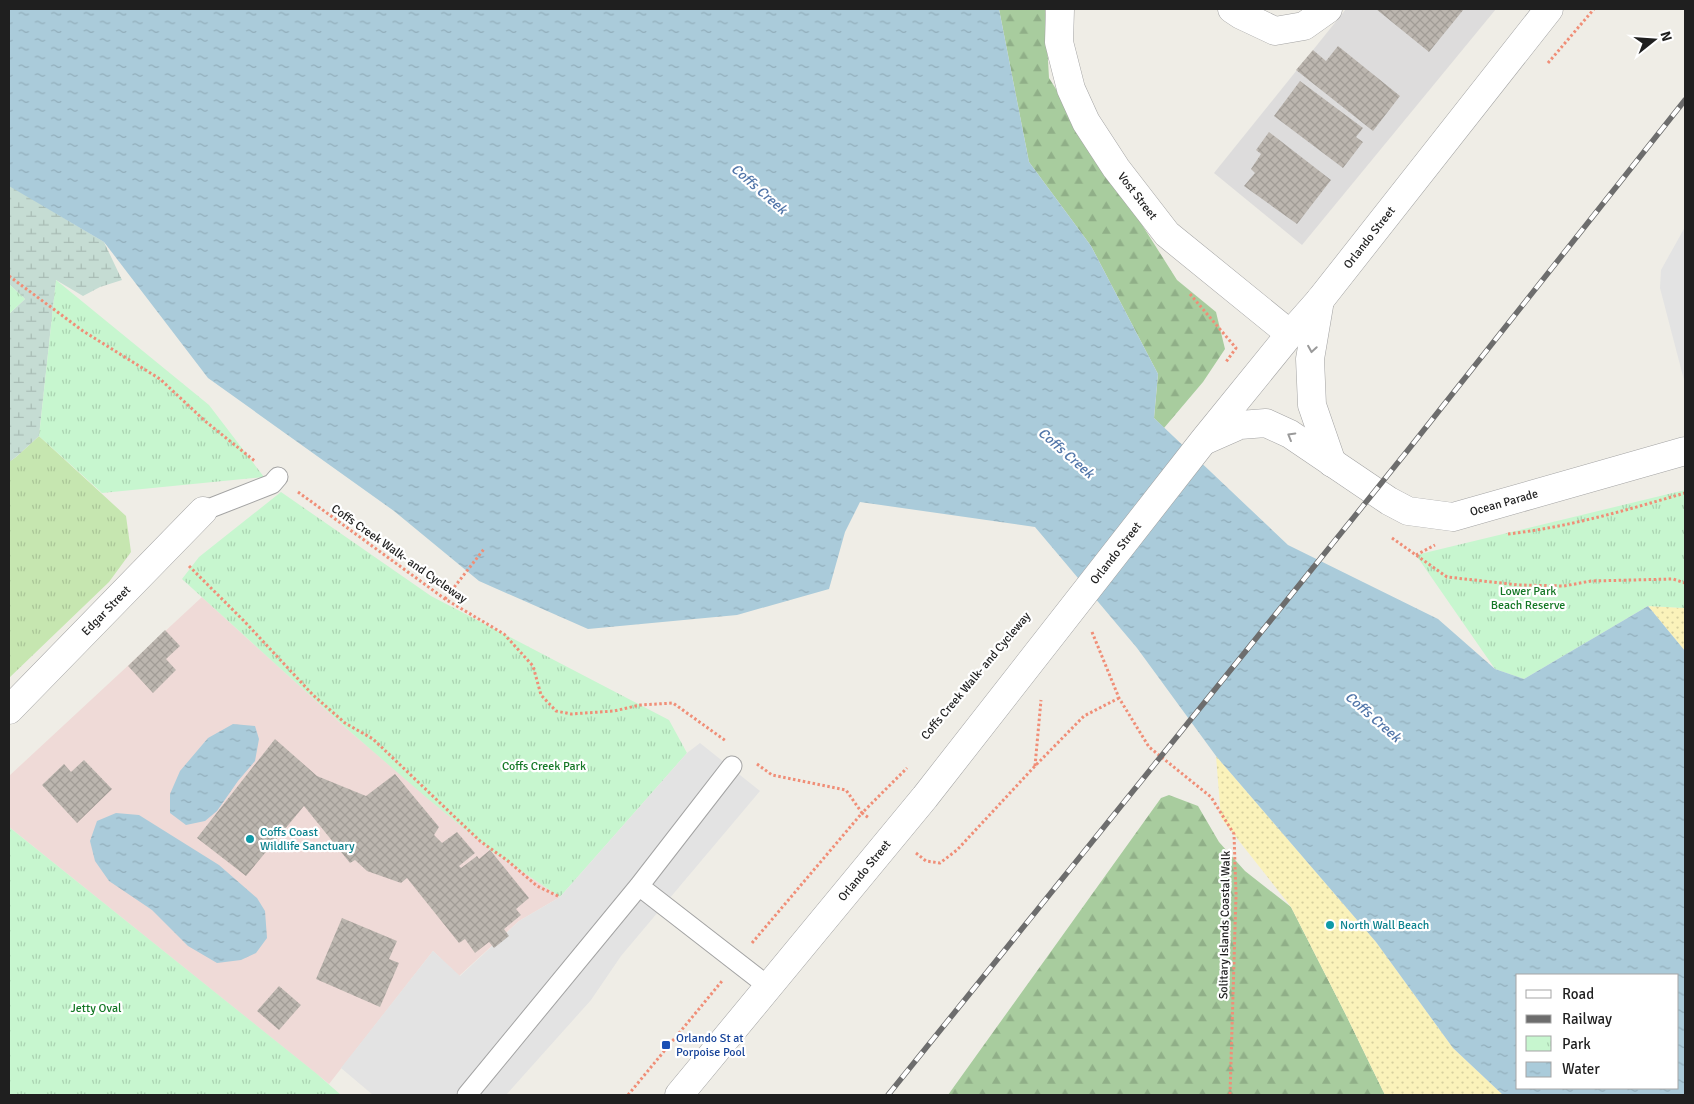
<svg xmlns="http://www.w3.org/2000/svg" width="1694" height="1104" viewBox="0 0 1694 1104" font-family="Signika,sans-serif">
	<style>
		.residential { fill: #dddcdc }
		.commercial { fill: #efdad7 }
		.grass { fill: url(#grass-tufts) }
		.forest { fill: url(#forest-firs) }
		.wetland { fill: url(#wetland-marsh) }
		.sand { fill: url(#sand-dots) }
		.park { fill: url(#park-tufts) }
		.parking { fill: #e3e3e3 }
		.water { fill: url(#water-ripples); fill-rule: evenodd }
		.building { fill: url(#building-cross-hatch) }
		.lines { fill: none; stroke-linecap: round; stroke-linejoin: round }
		.service-casing { stroke: #a3a3a3; stroke-width: 21 }
		.minor-casing { stroke: #a3a3a3; stroke-width: 29 }
		.tertiary-casing { stroke: #a3a3a3; stroke-width: 29 }
		.path { stroke: #f08e77; stroke-width: 3; stroke-dasharray: 2.5 2.5; stroke-linecap: butt }
		.service { stroke: #fff; stroke-width: 19 }
		.minor { stroke: #fff; stroke-width: 28 }
		.tertiary { stroke: #fff; stroke-width: 28 }
		.rail-casing { stroke: #6d6d6d; stroke-width: 5.5 }
		.rail { stroke: #fff; stroke-width: 4; stroke-dasharray: 11; stroke-linecap: butt }
		.oneway { stroke: #9a9a9a }
		.culture-dot { fill: #0f9aa8; stroke: #fff; stroke-width: 2 }
		.transit-dot { fill: #1a4fb4; stroke: #fff; stroke-width: 2 }
		.labels { text-anchor: middle; dominant-baseline: central; stroke-width: 4.5; stroke-linejoin: round; paint-order: stroke }
		.street-label { font-size: 12px; fill: #1f1f1f; stroke: #fff }
		.park-label { font-size: 12px; fill: #147725; stroke: #fff }
		.culture-label { font-size: 12px; fill: #0d838f; stroke: #fff; text-anchor: start }
		.transit-label { font-size: 12px; fill: #164399; stroke: #fff; text-anchor: start }
		.water-label { font-size: 14px; font-style: italic; fill: #5276a9; stroke: #fff }
	</style>
	<defs>
		<pattern id="grass-tufts" width="24" height="20" patternUnits="userSpaceOnUse" patternTransform="scale(1.25)"><rect width="24" height="20" fill="#c6e6b0"/><path d="M3 7l-1-3M5 7V3M7 7l1-3M15 17l-1-3M17 17v-4M19 17l1-3" fill="none" stroke="#aac597"/></pattern>
		<pattern id="forest-firs" width="22" height="20" patternUnits="userSpaceOnUse" patternTransform="scale(1.25)"><rect width="22" height="20" fill="#a8cc9e"/><path d="M5 1l3.5 6h-7zM16 11l3.5 6h-7z" fill="#90af88"/></pattern>
		<pattern id="wetland-marsh" width="20" height="14" patternUnits="userSpaceOnUse" patternTransform="scale(1.25)"><rect width="20" height="14" fill="#c5dcd3"/><path d="M1 5h8M5 5V1M11 12h8M15 12V8" fill="none" stroke="#a9bcb5"/></pattern>
		<pattern id="sand-dots" width="8" height="8" patternUnits="userSpaceOnUse" patternTransform="scale(1.25)"><rect width="8" height="8" fill="#faf2ba"/><path d="M2 2h.1M6 6h.1" fill="none" stroke="#d6cf9f" stroke-width="1.8" stroke-linecap="round"/></pattern>
		<pattern id="park-tufts" width="24" height="20" patternUnits="userSpaceOnUse" patternTransform="scale(1.25)"><rect width="24" height="20" fill="#c7f6cf"/><path d="M3 7l-1-3M5 7V3M7 7l1-3M15 17l-1-3M17 17v-4M19 17l1-3" fill="none" stroke="#aad2b1"/></pattern>
		<pattern id="water-ripples" width="26" height="14" patternUnits="userSpaceOnUse" patternTransform="scale(1.25)"><rect width="26" height="14" fill="#aacbda"/><path d="M2 4q2-2 4 0t4 0M15 11q2-2 4 0t4 0" fill="none" stroke="#92aebb"/></pattern>
		<pattern id="building-cross-hatch" width="8" height="8" patternUnits="userSpaceOnUse" patternTransform="scale(1.25)"><rect width="8" height="8" fill="#bcb6af"/><path d="M0 0l8 8M0 8l8-8" fill="none" stroke="#a19c96"/></pattern>
	</defs>
	<rect width="100%" height="100%" fill="#efede6"/>
	<path class="residential" d="M1346 9H1496L1302 245 1214 173Z"/>
	<path class="commercial" d="M202 597 346 728 490 850 560 897 519 921 459 976 433 951 329 1084 9 827V776Z"/>
	<path class="grass" d="M39 436 126 516 131 552 109 582 9 678V462L16 457Z"/>
	<path class="forest" d="M999 9H1045L1049 78 1177 280 1216 312 1225 349 1203 382 1164 428 1154 418 1158 374 1091 246 1029 162Z
		M1169 795 1198 806 1219 842 1245 871 1291 907 1346 1015 1385 1095H948L1161 798Z"/>
	<path class="wetland" d="M9 185 104 242 122 280 100 287 83 296 56 280 39 436 16 457 9 462V314L25 299 9 284Z"/>
	<path class="sand" d="M1648 606 1685 608V651Z
		M1216 756 1376 942 1453 1048 1503 1095H1385L1346 1015 1291 907 1221 818Z"/>
	<path class="park" d="M56 280 209 405 264 477 102 493 39 436Z
		M9 284 25 299 9 314Z
		M1685 490V608L1648 606 1524 679 1495 669 1416 555Z
		M281 492 431 596 669 720 687 753 560 897 490 850 427 798 346 728 182 579 199 557Z
		M9 827 317 1074 341 1095H9Z"/>
	<path class="parking" d="M1685 227V384L1660 288 1661 270Z
		M700 743 760 791 621 956 591 1000 506 1095H373L341 1068 433 951 460 976 519 921 560 897 687 753Z"/>
	<path class="water" d="M9 9H999L1029 162 1091 246 1158 374 1154 418 1288 545 1438 619 1495 669 1524 679 1648 606 1685 651V1095H1503L1453 1048 1376 942 1216 756 1137 648 1035 527 860 502 845 532 829 589 737 615 588 629 479 581 394 511 208 378 104 242 9 186ZM1518 975H1678V1088H1518Z
		M233 724 255 726 259 739 255 761 238 781 217 811 205 821 186 825 170 813V794L180 771 208 738Z
		M116 813 139 815 219 865 257 898 265 911 267 938 256 953 241 960 217 963 188 946 152 910 109 881 95 861 90 841 97 821Z"/>
	<path class="building" d="M1376 9H1464L1429 52Z
		M1338 46 1400 96 1373 131 1296 70 1313 50 1326 61Z
		M1300 81 1363 128 1356 137 1363 142 1343 168 1274 116Z
		M1269 132 1331 180 1297 224 1244 186 1255 173 1251 169 1261 154 1256 150Z
		M165 630 180 646 166 659 176 670 153 693 128 666Z
		M275 739 317 776 366 796 395 774 439 827 434 835 442 843 457 832 475 853 459 866 461 868 477 856 479 859 490 850 529 898 516 909 521 915 504 929 509 936 494 948 489 942 475 953 465 939 459 943 407 878 401 883 367 871 355 860 350 863 304 806 246 876 197 838Z
		M84 760 112 789 77 823 42 785 64 764 71 772Z
		M342 918 397 941 389 959 399 963 380 1007 316 979Z
		M279 986 301 1005 279 1030 257 1011Z"/>
	<g class="lines">
		<g class="service-casing">
			<path id="service" d="M203 511 272 484 278 477
				M639 886 769 987
				M467 1095 639 886 732 766"/>
		</g>
		<g class="minor-casing">
			<g id="minor">
				<path id="s1" d="M1060 9 1059 42 1071 89 1086 122 1116 168 1167 234 1290 334"/>
				<path d="M1232 9 1241 15 1275 31 1304 26 1328 9"/>
				<path id="s2" d="M9 710 203 511"/>
			</g>
		</g>
		<g class="tertiary-casing">
			<g id="tertiary">
				<path d="M1320 300 1310 359 1312 405 1332 463"/>
				<path id="s3" d="M1206 440 1240 425 1266 423 1290 434 1389 501 1408 511 1453 517 1685 451"/>
				<path id="s4" d="M679 1095 925 797 1204 440 1290 334 1320 300 1549 9"/>
			</g>
		</g>
		<path class="path" d="M1548 63 1594 9
			M9 276 83 331 160 379 205 421 256 462
			M1190 294 1236 348 1226 362
			M298 492 445 599 504 634 533 666 541 695 556 711 571 714 614 711 640 705 673 703 726 741
			M1508 534C1569 527 1627 510 1685 493
			M1392 538 1447 577 1519 585 1564 586 1591 581 1673 579 1685 583
			M1416 555 1435 545
			M189 566 245 622 313 695 345 723 373 739 480 841 508 861 537 886 560 897
			M445 599 484 549
			M1092 632 1119 698 1149 747 1211 797 1234 834 1236 895 1230 1095
			M757 764 772 775 846 790 862 813 907 768
			M1035 766 1041 700
			M916 853 926 861 940 863 957 850 1035 766 1084 716 1119 698
			M752 943 862 813 869 818
			M628 1095 722 981"/>
		<use href="#service" class="service"/>
		<use href="#minor" class="minor"/>
		<use href="#tertiary" class="tertiary"/>
		<g class="rail-casing">
			<path id="rail" d="M888 1095 1408 450 1685 100"/>
		</g>
		<use href="#rail" class="rail"/>
	</g>
	<defs><path id="oneway-chevron" d="M-2-3.5L2.5 0L-2 3.5" fill="none" stroke-width="1.6" stroke-linecap="round" stroke-linejoin="round" transform="scale(1.25)"/></defs>
	<g class="oneway">
		<use href="#oneway-chevron" transform="translate(1312 349) rotate(99)"/>
		<use href="#oneway-chevron" transform="translate(1291 436) rotate(-150)"/>
	</g>
	<g class="culture-dot">
		<circle cx="250" cy="839" r="5"/>
		<circle cx="1330" cy="925" r="5"/>
	</g>
	<rect class="transit-dot" x="661" y="1040" width="10" height="10" rx="2.5"/>
	<g class="labels">
		<g class="street-label">
			<text stroke="none"><textPath href="#s1" startOffset="208">Vost Street</textPath></text>
			<text stroke="none"><textPath href="#s4" startOffset="1101">Orlando Street</textPath></text>
			<text stroke="none"><textPath href="#s3" startOffset="329">Ocean Parade</textPath></text>
			<text stroke="none"><textPath href="#s4" startOffset="696">Orlando Street</textPath></text>
			<text transform="translate(399 554) rotate(35)">Coffs Creek Walk- and Cycleway</text>
			<text stroke="none"><textPath href="#s2" startOffset="139">Edgar Street</textPath></text>
			<text transform="translate(976 676) rotate(-50)">Coffs Creek Walk- and Cycleway</text>
			<text stroke="none"><textPath href="#s4" startOffset="291">Orlando Street</textPath></text>
			<text transform="translate(1225 925) rotate(-89)">Solitary Islands Coastal Walk</text>
		</g>
		<g class="park-label">
			<text x="1528" y="591">Lower Park<tspan x="1528" dy="14">Beach Reserve</tspan></text>
			<text x="544" y="766">Coffs Creek Park</text>
			<text x="96" y="1008">Jetty Oval</text>
		</g>
		<g class="culture-label">
			<text x="260" y="832">Coffs Coast<tspan x="260" dy="14">Wildlife Sanctuary</tspan></text>
			<text x="1340" y="925">North Wall Beach</text>
		</g>
		<g class="transit-label">
			<text x="676" y="1038">Orlando St at<tspan x="676" dy="14">Porpoise Pool</tspan></text>
		</g>
		<g class="water-label">
			<text transform="translate(759 189) rotate(41)">Coffs Creek</text>
			<text transform="translate(1066 453) rotate(41)">Coffs Creek</text>
			<text transform="translate(1373 717) rotate(41)">Coffs Creek</text>
		</g>
	</g>
	<rect width="1694" height="1104" fill="none" stroke="#1f1f1f" stroke-width="20"/>
	<rect x="1516" y="974" width="162" height="115" fill="#ffffff" stroke="#a5a5a5"/>
	<rect x="1526" y="990" width="25" height="8" fill="#ffffff" stroke="#a5a5a5"/>
	<text x="1562" y="999" font-size="15" fill="#1f1f1f">Road</text>
	<rect x="1526" y="1015" width="25" height="8" fill="#6d6d6d" stroke="#a5a5a5"/>
	<text x="1562" y="1024" font-size="15" fill="#1f1f1f">Railway</text>
	<rect x="1526" y="1036" width="25" height="15" fill="url(#park-tufts)" stroke="#a5a5a5"/>
	<text x="1562" y="1049" font-size="15" fill="#1f1f1f">Park</text>
	<rect x="1526" y="1062" width="25" height="15" fill="url(#water-ripples)" stroke="#a5a5a5"/>
	<text x="1562" y="1074" font-size="15" fill="#1f1f1f">Water</text>
	<g transform="translate(1654 40) rotate(73)" stroke="#ffffff" stroke-width="4" paint-order="stroke">
	<path d="M0-4L9 19L0 12L-9 19Z" fill="#1f1f1f"/>
	<text y="-8" font-size="14" font-weight="bold" text-anchor="middle" fill="#1f1f1f">N</text>
	</g>
</svg>
